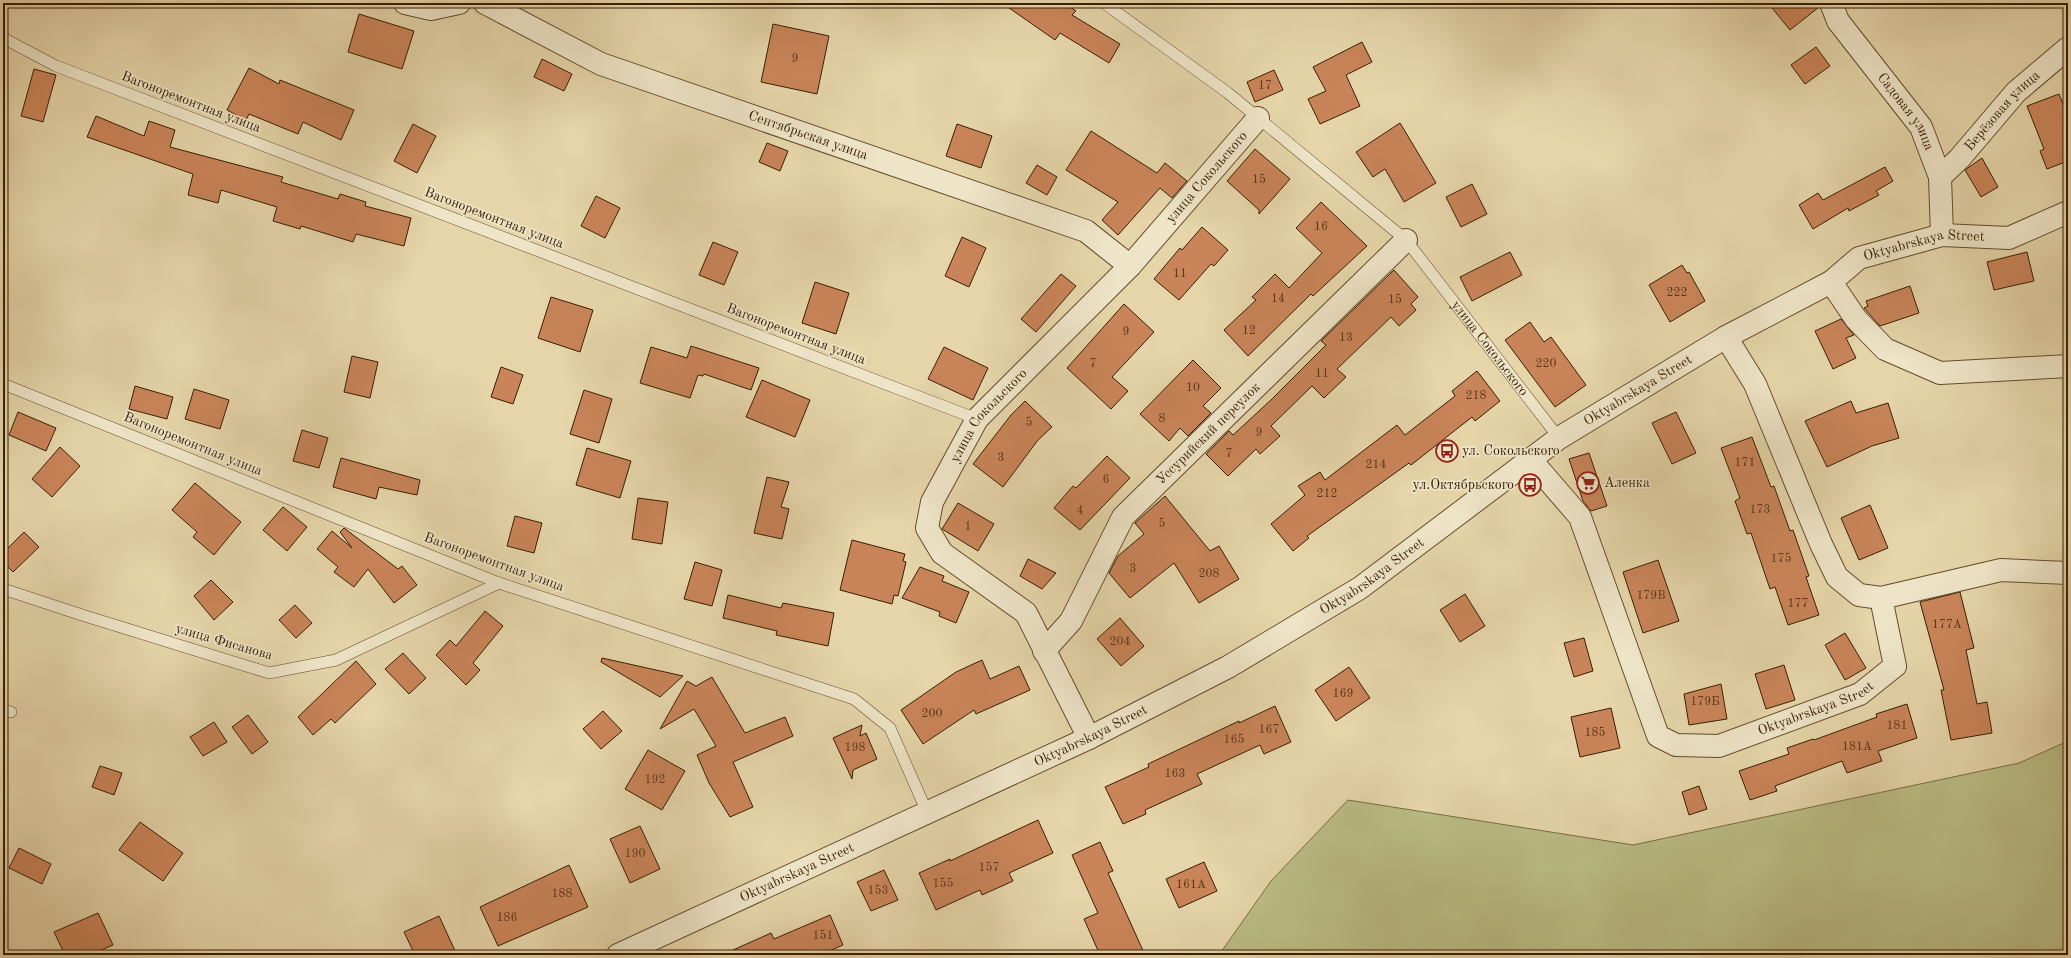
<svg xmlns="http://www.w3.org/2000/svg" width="2071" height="958" viewBox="0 0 2071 958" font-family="'Old Standard TT',serif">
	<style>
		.green { fill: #babc84; stroke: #796d43 }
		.building { fill: #c98459; stroke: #381e02 }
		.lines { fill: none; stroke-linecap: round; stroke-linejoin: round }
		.service-casing { stroke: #634c2c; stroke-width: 12 }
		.minor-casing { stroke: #634c2c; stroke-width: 24 }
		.service { stroke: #eee4c7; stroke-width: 11 }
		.minor { stroke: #eee4c7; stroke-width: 22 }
		.labels { text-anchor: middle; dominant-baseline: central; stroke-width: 3.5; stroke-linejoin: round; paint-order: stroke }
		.number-label { font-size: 12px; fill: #5c3818 }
		.street-label { font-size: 14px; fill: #381e02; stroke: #eee4c7 }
		.poi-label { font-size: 14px; fill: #381e02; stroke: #eee4c7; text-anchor: start }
	</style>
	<rect width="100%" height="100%" fill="#e5d5a9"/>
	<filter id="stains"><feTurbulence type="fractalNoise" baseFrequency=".005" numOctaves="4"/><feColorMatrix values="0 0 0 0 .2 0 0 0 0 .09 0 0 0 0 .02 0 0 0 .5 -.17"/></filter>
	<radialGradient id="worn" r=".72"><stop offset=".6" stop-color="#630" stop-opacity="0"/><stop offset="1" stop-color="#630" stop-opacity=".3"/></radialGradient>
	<path class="green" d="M2068 741V955H1219L1271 881 1348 800 1633 845 2019 763Z"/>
	<path class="building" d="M1002 3H1064L1076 11 1072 15 1120 44 1109 63 1060 33 1055 40Z
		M1768 3H1819V7L1790 30Z
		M359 14 414 31 402 69 348 52Z
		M773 24 829 36 817 94 761 82Z
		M1362 42 1372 62 1346 75 1360 106 1320 124 1308 99 1326 91 1313 67Z
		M1816 47 1830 66 1805 84 1791 65Z
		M542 59 572 74 564 91 534 77Z
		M249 68 279 84 280 80 354 110 341 140 303 122 298 134 249 114 246 120 227 110Z
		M34 69 56 75 43 122 21 116Z
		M1274 70 1283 90 1255 102 1247 82Z
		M2059 94 2068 117V132L2063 134 2068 149V161L2047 169 2040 151 2044 149 2027 106Z
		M96 116 144 136 149 121 175 130 170 147 283 177 281 182 338 199 340 194 366 202 365 206 411 218 404 246 356 234 353 242 301 226 300 229 273 221 277 207 221 190 218 203 188 195 193 174 87 137Z
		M1400 123 1436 183 1404 202 1385 169 1373 177 1356 152Z
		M413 124 436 136 417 173 394 161Z
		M957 124 992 136 981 168 946 156Z
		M1091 131 1157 173 1165 163 1187 181 1172 198 1160 188 1118 235 1102 220 1118 202 1066 170Z
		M767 143 788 151 780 171 759 162Z
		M1255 149 1290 179 1259 214V210L1227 181Z
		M1982 158 1998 187 1981 197 1965 170Z
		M1037 165 1057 177 1047 195 1026 183Z
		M1885 167 1893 181 1876 191 1879 195 1849 211 1848 208 1813 229 1799 205 1818 193 1823 200Z
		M1472 184 1487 214 1461 227 1446 197Z
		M596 196 620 208 605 238 581 226Z
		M1321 202 1367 246 1313 296 1311 294 1248 356 1224 330 1256 300 1252 297 1275 274 1289 288 1322 253 1296 228Z
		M1202 227 1228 250 1214 266 1211 264 1179 300 1154 279 1180 248 1182 250Z
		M962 237 986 248 969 287 945 276Z
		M713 242 738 252 724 285 699 275Z
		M1510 252 1522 275 1472 301 1460 277Z
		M2027 252 2034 281 1994 290 1987 262Z
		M1682 265 1687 273 1689 272 1705 301 1670 322 1649 285Z
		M1394 270 1418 297 1411 304 1416 310 1399 326 1391 317 1337 369 1346 377 1324 398 1312 386 1271 426 1280 436 1260 454 1256 449 1228 476 1206 454 1229 431 1233 435 1272 399 1326 345 1321 341Z
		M1061 274 1076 286 1036 332 1021 319Z
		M815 282 849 293 836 334 802 323Z
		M1910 286 1919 313 1880 326 1864 308 1868 306 1866 301Z
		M551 297 593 310 580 352 538 338Z
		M1124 304 1154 332 1112 377 1128 391 1111 409 1067 368Z
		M1841 319 1854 335 1846 338 1856 358 1833 369 1815 331Z
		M1530 322 1544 342 1551 337 1586 385 1555 407 1505 340Z
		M691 346 759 368 751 390 704 374 703 376 698 375 690 398 640 383 651 347 687 358Z
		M944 347 988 368 973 400 928 379Z
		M352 356 378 362 370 398 344 392Z
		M1193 360 1221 388 1203 406 1211 413 1188 436 1180 428 1169 441 1140 414Z
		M501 367 523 375 513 404 491 397Z
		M1477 371 1500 401 1475 421 1472 417 1411 465 1409 463 1307 536 1309 538 1293 551 1271 524 1305 495 1298 486 1320 472 1325 480 1397 425 1405 435 1455 396 1452 391Z
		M762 380 810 400 795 437 746 417Z
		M135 386 173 397 167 419 129 409Z
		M194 389 229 400 220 429 185 419Z
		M584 390 612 399 599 443 570 434Z
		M1025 401 1052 427 1038 440 1003 487 973 464 1011 415Z
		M1851 401 1856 413 1888 403 1899 438 1872 446 1827 467 1805 421Z
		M18 412 56 428 46 451 9 435Z
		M1676 412 1696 453 1672 464 1652 423Z
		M302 430 328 438 319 468 293 461Z
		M1752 437 1771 487 1774 486 1790 531 1793 530 1809 576 1806 577 1819 615 1788 625 1775 587 1770 589 1751 533 1747 534 1735 501 1740 498 1721 448Z
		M60 447 80 466 52 497 32 479Z
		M587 448 631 461 620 498 576 485Z
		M1589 453 1607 506 1591 511 1583 501 1569 459Z
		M1107 456 1130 478 1080 530 1054 508 1073 486 1076 488Z
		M341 458 420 480 417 495 379 487 376 499 333 487Z
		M767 477 789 482 781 507 789 509 782 539 754 533Z
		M195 483 241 522 214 555 193 537 197 532 172 510Z
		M1165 496 1210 551 1219 546 1239 579 1199 603 1174 563 1130 598 1109 573 1118 556 1144 534 1135 523Z
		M638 498 668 502 662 544 632 539Z
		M958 503 994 524 978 551 942 529Z
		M1870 505 1888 548 1859 560 1841 518Z
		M283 507 307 527 287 551 263 530Z
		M515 516 542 523 534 553 507 546Z
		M344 528 398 569 402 566 417 585 394 603 368 569 354 587 334 572 338 567 317 549 332 531 352 548 340 532Z
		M24 532 39 547 13 572 3 562V553Z
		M852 540 905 554 903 561 906 562 898 596 894 595 892 604 840 590Z
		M1028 559 1056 573 1042 589 1020 576Z
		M1658 560 1679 621 1643 633 1623 572Z
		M695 562 722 570 712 606 684 599Z
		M920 567 944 576 942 581 969 592 956 623 939 616 940 612 902 598Z
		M211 580 233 602 214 620 194 596Z
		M1960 592 1974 648 1966 650 1977 704 1987 702 1992 733 1951 740 1941 690H1944L1920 602Z
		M1465 594 1485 626 1460 642 1440 610Z
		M728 595 781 608 783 603 834 613 828 646 776 635 777 631 723 618Z
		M295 605 312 623 296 638 279 620Z
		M485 611 503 626 473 663 480 670 466 685 436 655 450 640 456 646Z
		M1120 618 1144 646 1121 666 1097 639Z
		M1845 633 1866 668 1845 680 1825 645Z
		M1584 638 1593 671 1574 677 1564 643Z
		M403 653 426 678 409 694 385 669Z
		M602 658 683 676 660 697 601 662Z
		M982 660 990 679 1019 666 1030 690 976 714 974 710 923 744 901 710 956 672Z
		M356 661 376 684 335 723 331 719 313 735 298 717Z
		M1784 665 1795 700 1766 709 1755 674Z
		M1349 667 1370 698 1336 721 1315 690Z
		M712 677 745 733 785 717 793 736 733 762 753 807 730 817 709 783 697 755 716 746 694 709 660 729 687 681 696 686Z
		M1721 684 1727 719 1689 725 1684 694Z
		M1907 704 1917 738 1878 751 1882 761 1847 773 1842 761 1775 786 1777 791 1750 800 1739 771 1789 754 1787 748 1813 739 1814 740 1877 717 1876 714Z
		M1275 706 1291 742 1264 754 1260 745 1197 774 1202 784 1145 810 1146 814 1123 824 1105 787 1149 767 1148 764 1239 721V723Z
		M1611 708 1620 748 1580 757 1571 717Z
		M603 711 622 731 601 749 583 729Z
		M248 715 268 742 252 754 232 727Z
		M214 722 227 742 203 756 190 737Z
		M862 725 860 736 866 733 877 759 853 770 852 779 833 738Z
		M648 750 685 771 662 810 625 789Z
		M100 766 122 773 114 795 92 787Z
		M1699 786 1707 809 1689 815 1682 792Z
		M1038 820 1053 853 1009 873 1013 881 982 895 980 890 936 910 919 873 950 859V861Z
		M140 822 183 853 163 881 119 850Z
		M640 826 660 869 630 883 610 839Z
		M1100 842 1113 871 1108 873 1145 955H1100L1084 919 1098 913 1072 855Z
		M19 848 51 864 42 884 9 868Z
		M1204 862 1217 891 1179 908 1166 879Z
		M569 865 588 907 498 946 480 907Z
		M884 870 898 900 871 911 857 882Z
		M98 913 113 945 90 955H65L54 932Z
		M830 915 843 945 820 955H722L771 933 774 939Z
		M439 916 457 955H415L404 932Z"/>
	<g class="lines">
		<g class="service-casing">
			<g id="service">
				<path id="s1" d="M1104 3 1228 93 1406 240 1559 438"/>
				<path d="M3 38 56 66 977 419"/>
				<path d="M3 384 499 583 854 699 890 728 927 812"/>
				<path d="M3 589 82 615 269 673 336 660 499 583"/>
				<path d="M3 710 11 712"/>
			</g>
		</g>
		<g class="minor-casing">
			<g id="minor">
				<path d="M405 3 431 9 459 3"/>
				<path id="s2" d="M485 3 601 64 1086 231 1130 266"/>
				<path id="s3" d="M1831 3 1838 21 1921 127 1940 177 1942 235"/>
				<path id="s4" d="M1940 177 1959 159 2016 92 2068 48"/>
				<path d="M1831 282 1856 319 1885 349 1940 373 2068 366"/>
				<path d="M1726 337 1755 384 1821 544 1837 577 1859 595 1881 598 2001 570 2068 573"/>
				<path id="s5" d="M1530 459 1580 517 1658 736 1676 745 1719 746 1860 694 1895 666 1881 598"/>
				<path id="s6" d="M1044 651 1071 621 1123 517 1406 240"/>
				<path id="s7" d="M1089 738 1026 613 942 553 927 528 932 502 977 419 1130 266 1258 118"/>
				<path id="s8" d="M618 955 1089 738 1228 667 1360 588 1559 438 1726 337 1831 282 1859 258 1942 235 2009 238 2068 212"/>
			</g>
		</g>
		<use href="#service" class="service"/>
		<use href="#minor" class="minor"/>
	</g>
	<defs>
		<g id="bus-ring" transform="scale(1.15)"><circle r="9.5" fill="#eee4c7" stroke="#8f2418" stroke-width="1.5"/><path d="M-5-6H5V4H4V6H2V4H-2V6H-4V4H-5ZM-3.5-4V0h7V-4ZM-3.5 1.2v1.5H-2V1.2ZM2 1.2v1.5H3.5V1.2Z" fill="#8f2418"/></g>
		<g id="supermarket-ring" transform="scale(1.15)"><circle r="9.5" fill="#eee4c7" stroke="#8f2418" stroke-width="1.5"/><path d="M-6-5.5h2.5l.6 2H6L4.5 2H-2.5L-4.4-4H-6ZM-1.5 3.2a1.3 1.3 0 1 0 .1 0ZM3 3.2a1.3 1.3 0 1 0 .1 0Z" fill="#8f2418"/></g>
	</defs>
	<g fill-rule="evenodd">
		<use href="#bus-ring" x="1447" y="451"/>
		<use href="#supermarket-ring" x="1588" y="483"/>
		<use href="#bus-ring" x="1530" y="485"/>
	</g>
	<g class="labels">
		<g class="number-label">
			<text x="795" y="59">9</text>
			<text x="1265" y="86">17</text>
			<text x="1259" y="180">15</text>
			<text x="1321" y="227">16</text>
			<text x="1180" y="274">11</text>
			<text x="1677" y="293">222</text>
			<text x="1278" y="299">14</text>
			<text x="1395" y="300">15</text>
			<text x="1249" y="331">12</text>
			<text x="1126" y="332">9</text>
			<text x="1346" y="338">13</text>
			<text x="1093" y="364">7</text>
			<text x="1546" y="364">220</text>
			<text x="1322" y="374">11</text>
			<text x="1193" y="388">10</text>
			<text x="1476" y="396">218</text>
			<text x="1162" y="419">8</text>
			<text x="1029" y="423">5</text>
			<text x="1259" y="433">9</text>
			<text x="1229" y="454">7</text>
			<text x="1001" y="458">3</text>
			<text x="1745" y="463">171</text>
			<text x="1376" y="465">214</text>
			<text x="1106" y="480">6</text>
			<text x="1327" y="494">212</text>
			<text x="1760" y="510">173</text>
			<text x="1080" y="511">4</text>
			<text x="1162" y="524">5</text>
			<text x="968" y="527">1</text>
			<text x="1781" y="559">175</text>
			<text x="1133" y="569">3</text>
			<text x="1209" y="574">208</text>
			<text x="1651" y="596">179В</text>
			<text x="1798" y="604">177</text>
			<text x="1947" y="625">177А</text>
			<text x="1120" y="642">204</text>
			<text x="1343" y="694">169</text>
			<text x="1705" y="702">179Б</text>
			<text x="932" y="714">200</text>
			<text x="1897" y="726">181</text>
			<text x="1269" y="730">167</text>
			<text x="1595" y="733">185</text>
			<text x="1234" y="740">165</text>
			<text x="1857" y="747">181А</text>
			<text x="855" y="748">198</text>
			<text x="1175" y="774">163</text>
			<text x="655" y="780">192</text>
			<text x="635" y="854">190</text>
			<text x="989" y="868">157</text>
			<text x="943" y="884">155</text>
			<text x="1191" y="885">161А</text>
			<text x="878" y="891">153</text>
			<text x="562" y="894">188</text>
			<text x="507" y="918">186</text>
			<text x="823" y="936">151</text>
		</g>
		<g class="street-label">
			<text transform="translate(191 102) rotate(21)">Вагоноремонтная улица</text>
			<text stroke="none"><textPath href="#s3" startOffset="133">Садовая улица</textPath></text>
			<text stroke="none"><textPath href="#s4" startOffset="91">Берёзовая улица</textPath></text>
			<text stroke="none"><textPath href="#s2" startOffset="350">Сентябрьская улица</textPath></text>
			<text stroke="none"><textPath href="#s7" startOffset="727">улица Сокольского</textPath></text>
			<text transform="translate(494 218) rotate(21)">Вагоноремонтная улица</text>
			<text stroke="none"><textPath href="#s8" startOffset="1495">Oktyabrskaya Street</textPath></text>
			<text transform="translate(796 334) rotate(21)">Вагоноремонтная улица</text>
			<text stroke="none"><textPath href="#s1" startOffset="521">улица Сокольского</textPath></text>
			<text stroke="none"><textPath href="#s8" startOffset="1170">Oktyabrskaya Street</textPath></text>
			<text stroke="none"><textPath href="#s7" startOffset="403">улица Сокольского</textPath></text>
			<text stroke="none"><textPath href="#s6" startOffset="276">Уссурийский переулок</textPath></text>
			<text transform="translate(193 444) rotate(22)">Вагоноремонтная улица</text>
			<text transform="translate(494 562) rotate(20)">Вагоноремонтная улица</text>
			<text stroke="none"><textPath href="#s8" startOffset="845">Oktyabrskaya Street</textPath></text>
			<text transform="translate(224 642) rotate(16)">улица Фисанова</text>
			<text stroke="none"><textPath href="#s5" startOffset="476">Oktyabrskaya Street</textPath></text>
			<text stroke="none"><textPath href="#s8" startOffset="521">Oktyabrskaya Street</textPath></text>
			<text stroke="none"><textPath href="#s8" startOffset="197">Oktyabrskaya Street</textPath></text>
		</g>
		<g class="poi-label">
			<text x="1462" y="451">ул. Сокольского</text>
			<text x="1604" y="483">Аленка</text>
			<text x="1514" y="485" text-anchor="end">ул.Октябрьского</text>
		</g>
	</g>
	<rect width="2071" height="958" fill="none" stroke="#e5d5a9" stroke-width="16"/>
	<rect x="4" y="4" width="2063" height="950" fill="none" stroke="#381e02" stroke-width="2"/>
	<rect x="8" y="8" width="2055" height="942" fill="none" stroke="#381e02"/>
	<rect width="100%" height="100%" filter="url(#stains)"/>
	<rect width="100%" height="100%" fill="url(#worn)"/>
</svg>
